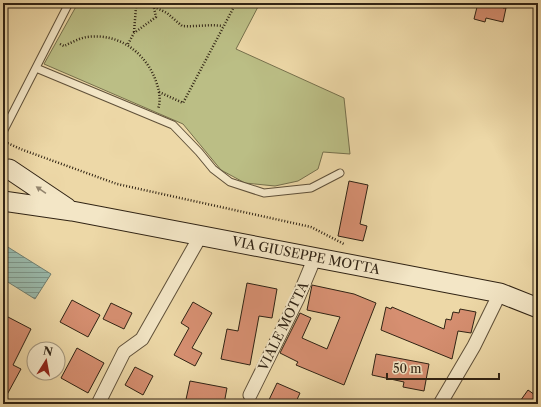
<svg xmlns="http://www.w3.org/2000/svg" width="541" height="407" viewBox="0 0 541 407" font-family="'Libre Caslon Text',serif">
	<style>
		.grass { fill: #bbbe85; stroke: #76704c }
		.water { fill: url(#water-rules); stroke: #6f7d6f }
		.building { fill: #d68f71; stroke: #302314 }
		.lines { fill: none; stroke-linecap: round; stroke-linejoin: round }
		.lane-casing { stroke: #5f5039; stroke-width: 9 }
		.street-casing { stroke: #5f5039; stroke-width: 15 }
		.secondary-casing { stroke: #302314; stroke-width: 21 }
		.path { stroke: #302314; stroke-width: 2.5; stroke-dasharray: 1 2; stroke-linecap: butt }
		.lane { stroke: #f3e6c6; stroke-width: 7 }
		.street { stroke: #f3e6c6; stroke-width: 13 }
		.secondary { stroke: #f3e6c6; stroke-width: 19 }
		.oneway { fill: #92846d }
		.labels { text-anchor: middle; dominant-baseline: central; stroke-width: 4; stroke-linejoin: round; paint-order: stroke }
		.street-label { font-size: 13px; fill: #302314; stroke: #f3e6c6 }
	</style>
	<defs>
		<pattern id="water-rules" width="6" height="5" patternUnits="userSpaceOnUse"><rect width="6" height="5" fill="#99b9ab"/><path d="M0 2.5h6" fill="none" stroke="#7d968a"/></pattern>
	</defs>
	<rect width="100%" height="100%" fill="#edd8a7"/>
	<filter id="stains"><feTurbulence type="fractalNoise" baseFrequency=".005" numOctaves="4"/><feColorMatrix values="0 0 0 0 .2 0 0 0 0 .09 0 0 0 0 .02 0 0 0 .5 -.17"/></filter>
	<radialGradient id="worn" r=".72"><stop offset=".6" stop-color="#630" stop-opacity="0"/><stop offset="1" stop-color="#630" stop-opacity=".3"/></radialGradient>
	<path class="grass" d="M78 3H260L236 49 344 98 350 154 323 152 318 169 298 181 275 186 245 183 221 170 183 124 44 64Z"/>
	<path class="water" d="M3 244 51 274 35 299 3 279Z"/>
	<path class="building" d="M478 3H505L503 8H506L503 22 486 18 485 22 474 19Z
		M349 181 368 185 360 224 367 226 363 241 338 236Z
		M247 283 277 289 272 318 259 316 250 365 221 359 227 329 238 331Z
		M312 285 354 294 376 303 344 385 296 365 298 362 280 353 300 313 311 318 302 338 327 349 340 317 307 310Z
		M72 300 100 315 88 337 60 322Z
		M193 302 212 313 192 348 202 353 195 366 174 355 189 328 181 323Z
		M111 303 132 313 124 329 103 319Z
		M386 307 391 309 392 307 444 329 446 319 451 320 453 312 459 313 460 309 476 312 471 333 458 331 452 359 381 330Z
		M8 317 31 329 13 365 21 369 3 402V326Z
		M77 348 104 363 88 393 61 378Z
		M376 354 429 364 424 391 403 387 404 382 372 375Z
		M135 367 153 376 143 395 125 385Z
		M190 381 227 388 224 404H185Z
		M277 383 300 393 295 404H267Z
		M528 390 538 397V404H518Z"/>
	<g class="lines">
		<g class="lane-casing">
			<path id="lane" d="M36 68 173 125 199 152 213 169 230 182 264 193 311 188 340 173
				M3 132 69 3"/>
		</g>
		<g class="street-casing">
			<path id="street" d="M250 395 298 298 315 257
				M98 404 124 352 142 339 201 235
				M440 404 474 346 500 293"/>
		</g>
		<g class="secondary-casing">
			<path id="secondary" d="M9 169 67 208
				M3 201 72 211 500 293 538 308"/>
		</g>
		<path class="path" d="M146 3 167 13 182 26C196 27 209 24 223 26
			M134 32 136 7 142 3
			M60 44 64 46C71 43 79 38 87 37 117 33 142 50 154 76 158 86 162 98 158 109
			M128 44 134 33 156 17 154 8
			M159 92 183 103 236 3
			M5 142 23 150 117 184 311 227 344 244"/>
		<use href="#lane" class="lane"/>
		<use href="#street" class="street"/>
		<use href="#secondary" class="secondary"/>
	</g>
	<defs><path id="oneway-solid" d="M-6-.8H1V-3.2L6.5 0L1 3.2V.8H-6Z"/></defs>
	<use class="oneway" href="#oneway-solid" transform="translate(41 190) rotate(-146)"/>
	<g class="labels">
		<g class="street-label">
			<text transform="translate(306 255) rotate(11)">VIA GIUSEPPE MOTTA</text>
			<text transform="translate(283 326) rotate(-64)">VIALE MOTTA</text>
		</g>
	</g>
	<rect width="541" height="407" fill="none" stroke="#edd8a7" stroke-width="16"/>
	<rect x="4" y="4" width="533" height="399" fill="none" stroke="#302314" stroke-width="2"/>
	<rect x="8" y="8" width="525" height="391" fill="none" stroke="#302314"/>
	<g transform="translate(46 361) rotate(11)"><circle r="19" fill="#f3e6c6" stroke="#a5987f"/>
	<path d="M0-3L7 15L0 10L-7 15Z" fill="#8f2418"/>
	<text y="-6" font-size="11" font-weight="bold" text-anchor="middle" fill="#302314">N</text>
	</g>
	<path d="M387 373v6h112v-6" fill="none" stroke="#302314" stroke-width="2"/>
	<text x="393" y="373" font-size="12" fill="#302314" stroke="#f3e6c6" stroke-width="3" paint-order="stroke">50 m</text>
	<rect width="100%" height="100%" filter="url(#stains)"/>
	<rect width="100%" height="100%" fill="url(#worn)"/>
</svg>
